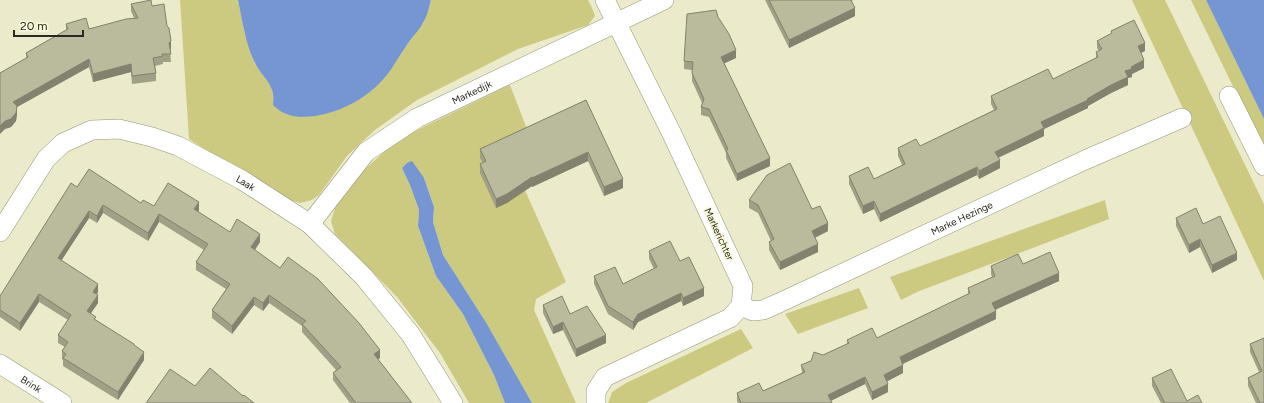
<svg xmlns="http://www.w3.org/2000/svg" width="1264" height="403" viewBox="0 0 1264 403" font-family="Figtree,sans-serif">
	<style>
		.green { fill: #ccca80 }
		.water { fill: #7695d3 }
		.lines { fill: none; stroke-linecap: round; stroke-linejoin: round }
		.minor-casing { stroke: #949478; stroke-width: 20 }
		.minor { stroke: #fff; stroke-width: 19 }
		.wall { fill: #a0a087 }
		.shaded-wall { fill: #82826e }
		.building { fill: #baba9d; stroke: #82826e }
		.labels { text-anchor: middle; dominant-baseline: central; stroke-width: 3; stroke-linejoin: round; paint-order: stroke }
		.street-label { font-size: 10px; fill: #29291d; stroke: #f8f8da }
	</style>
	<rect width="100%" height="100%" fill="#ebebcc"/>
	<path class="green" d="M180 0H238L244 30 255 64 271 86 274 100 406 46 424 22 431 0H588L592 8 595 16 588 25 518 49 417 100 375 130 347 156 319 195 312 200 300 203 286 199 273 188 239 171 189 139Z
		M1132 0H1165L1264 204V281Z
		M1191 0H1206L1264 119V150Z
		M510 85 542 168 520 179 566 282 536 299 534 310 576 403H532L487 324 443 255 433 222 434 207 424 178 402 168 410 185 419 210 418 226 436 276 463 314 494 375 505 403H469L440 353 397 297 335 234 331 221 338 199 349 190 362 172 387 149 413 132Z
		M1105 200 1109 219 917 292 901 300 890 277Z
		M859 288 868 308 798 334 785 314Z
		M741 329 753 348 646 403H608L612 392 626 383Z"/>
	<path class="water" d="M238 0H431C429 7 427 17 423 23 418 32 410 39 405 48 398 57 393 68 386 76 369 97 342 112 315 116 299 118 285 117 273 105 276 84 263 79 255 63 246 45 242 20 238 0Z
		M1206 0H1264V119Z
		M412 161 424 178 434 207 433 222 443 255 487 324 532 403H505L494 375 463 314 436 276 418 226 419 210 410 185 402 168 407 163Z"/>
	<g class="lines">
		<g class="minor-casing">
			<g id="minor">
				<path d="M1229 96 1264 166"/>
				<path id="s1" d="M310 224 366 152 417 118 664 0"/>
				<path id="s2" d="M0 232 46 159 63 143 92 130 119 129 152 137 178 146 242 180 310 224 364 277 411 335 453 403"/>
				<path id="s3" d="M741 306 753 311 763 310 779 303 1085 160 1182 118"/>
				<path id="s4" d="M0 364 62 403"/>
				<path d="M596 403V391L605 377 730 318 741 306 743 286 672 134 605 0"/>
			</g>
		</g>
		<use href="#minor" class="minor"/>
	</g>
	<path class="wall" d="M765 0H854L851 1 855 16 789 48Z
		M131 4 152 6 167 26 171 49 170 50 171 62H163V64L155 66 156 73V81L132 84 131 72 93 82 89 67 17 107V114L16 121 11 127 5 129 26 58V53L66 30V24L89 29 134 18 131 11Z
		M718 17 736 58 724 63 770 166 737 181 726 158V153L709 117 701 115V107L702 103 692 81V70L684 69V61Z
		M1111 31 1145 51 1141 53 1144 68 1132 74V77L1128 78V85L1111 93 1088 106V108L1044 129V136L998 158 1000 168 979 179 977 175 880 222 874 209 863 214 849 184V176L874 179 902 165 898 156V148L920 146 994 110 991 104V96L1053 79 1096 58V52L1099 51 1097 48V41L1111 34Z
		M586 100 623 188 604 196 588 161 532 187V186L507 203 496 208 480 173V164L483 163 480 158V149Z
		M77 187 154 206 199 210 198 212 230 232 260 242 255 250 380 358 378 359 412 403H350L333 380V373L336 370 302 332V326L269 303 263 311 254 305 232 334 212 318V310L226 289 196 270V262L204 250 159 222 148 241 103 213 97 223 89 218 61 260 98 292 97 294 98 303 90 314 96 320 134 346 144 360 118 400 63 366V360L62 359V351L65 347 58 343V335L68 320 39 302 20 331 0 317V296Z
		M749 200 812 209 828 231 815 238 818 252 780 270 769 250V242L771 241 758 213 749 208Z
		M1176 218 1203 224 1237 260 1212 273 1200 247 1189 253 1176 226Z
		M649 251 680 261 704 296 683 306 681 301 638 322 633 330 608 314 594 284V276L623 284 654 269 649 259Z
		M1023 264 1059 281 995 310 996 319 903 364V373L887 381 888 392 872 400 865 384 831 401 832 403H738L737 401V393L763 391 802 373 801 365 847 344V340L877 338 968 294V288L992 277 991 274V266Z
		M543 305 570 314 606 343 576 357 563 330 553 334 543 313Z
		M1264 338V403H1256L1248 386V378L1259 372 1250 352V344Z
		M1152 378 1187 401 1202 403H1161L1152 386Z"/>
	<path class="shaded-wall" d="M855 8V16L789 48V40Z
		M171 41V49L169 51V43Z
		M1145 43V51L1138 54V46Z
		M736 50V58L721 65V57Z
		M89 59V67L17 107V114L16 121 11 127 5 129 0 134V126L13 102Z
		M1144 60V68L1132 74V77L1128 78V85L1111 93 1088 106V108L1044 129V136L995 159V152L1041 122 1087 99 1125 71 1131 67Z
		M131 64V72L93 82V74Z
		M588 152V161L532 187V178Z
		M770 158V166L737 181V174Z
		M1000 160V168L979 179V171Z
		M977 167V175L880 222V214Z
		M532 177V186L507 203 496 208V199Z
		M623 179V188L604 196V187Z
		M874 201V209L863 214V206Z
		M199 202V210L194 217V209Z
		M103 205V213L97 223V216Z
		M89 211V218L58 266V258Z
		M159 214V222L148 241V233Z
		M828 223V231L812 239V231Z
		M260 234V242L251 255V247Z
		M1200 239V247L1189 253V245Z
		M818 244V252L780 270V262Z
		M1237 253V260L1212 273V265Z
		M1059 273V281L992 311V303Z
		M98 284V292L93 300V292Z
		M704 288V296L683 306V298Z
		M681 293V301L638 322 633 330V322L638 314Z
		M39 294V302L20 331V323Z
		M98 295V303L87 319V311Z
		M269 295V303L263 311V303Z
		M254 297V305L232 334V326Z
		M996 311V319L900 365V357Z
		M563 322V330L553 334V327Z
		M606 335V343L576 357V349Z
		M380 350V358L374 362V354Z
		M144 352V360L118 400V392Z
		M903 365V373L884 383V375Z
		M865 377V384L828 402V395Z
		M888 384V392L872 400V392Z"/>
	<path class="building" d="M151 0 152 6 164 4 167 26 169 28 171 41 169 43 171 54H162L163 56 153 58 156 73 132 76 131 64 93 74 89 59 13 102 17 106 16 113 11 119 5 121 0 126V73L28 57 26 53 68 29 66 24 86 18 89 29 126 19 138 18 131 4Z
		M769 0H851L855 8 789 40Z
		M716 10 718 17 729 34 736 50 721 57 770 158 737 174 726 150 728 149 709 109 701 107 704 99 692 73 693 62 684 61 687 14Z
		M1134 20 1145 43 1138 46 1144 60 1131 67 1132 69 1125 71 1128 77 1111 85 1087 99 1088 100 1041 122 1044 128 995 152 1000 160 979 171 977 167 880 214 874 201 863 206 849 176 868 167 874 179 905 164 898 148 916 139 920 146 997 109 991 96 1048 69 1053 79 1098 57 1096 52 1102 49 1097 41 1112 33 1111 31Z
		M586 100 623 179 604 187 588 152 532 178V177L507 194 496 199 480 164 486 161 480 149Z
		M790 163 812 209 820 206 828 223 812 231 818 244 780 262 769 242 774 239 758 205 749 200 767 175Z
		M89 169 141 203 143 200 154 206 168 183 199 202 194 209 230 232 237 219 260 234 251 247 280 268 288 257 318 279 359 323 380 350 374 354 412 403H356L333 373 341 367 302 324 306 321 269 295 263 303 254 297 232 326 212 310 230 284 196 262 208 244 159 214 148 233 103 205 97 216 89 211 58 258 98 284 93 292 98 295 87 311 96 317 94 319 134 344V345L144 352 118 392 63 358 66 354 62 351 68 342 58 335 71 315 39 294 20 323 0 310V296L71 183 77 187Z
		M1196 208 1203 224 1220 216 1237 253 1212 265 1200 239 1189 245 1176 218Z
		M670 241 680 261 689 257 704 288 683 298 681 293 638 314 633 322 608 306 594 276 615 267 623 284 657 267 649 251Z
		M1050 252 1059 273 992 303 996 311 900 357 903 365 884 375 888 384 872 392 865 377 828 395 832 403H741L737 393 759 383 763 391 805 372 801 365 811 361 814 352 823 355 849 343 847 340 872 328 877 338 970 293 968 288 995 276 991 266 1018 254 1023 264Z
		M562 296 570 314 587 306 606 335 576 349 563 322 553 327 543 305Z
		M1264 338V403H1260L1248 378 1262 371 1250 344Z
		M210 368 243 396 244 395 254 403H146L170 369 195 386Z
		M1171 369 1187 401 1198 395 1202 403H1165L1152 378Z"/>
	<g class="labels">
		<g class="street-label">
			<text stroke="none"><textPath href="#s1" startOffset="213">Markedijk</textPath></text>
			<text stroke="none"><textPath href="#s2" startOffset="307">Laak</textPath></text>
			<text stroke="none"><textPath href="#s3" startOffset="242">Marke Hezinge</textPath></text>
			<text transform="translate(719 234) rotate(65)">Markerichter</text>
			<text stroke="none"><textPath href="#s4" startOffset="37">Brink</textPath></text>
		</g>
	</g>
	<path d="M14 30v6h69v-6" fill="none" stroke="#29291d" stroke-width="2"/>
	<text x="20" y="30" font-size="12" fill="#29291d" stroke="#f8f8da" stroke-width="3" paint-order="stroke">20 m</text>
</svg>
